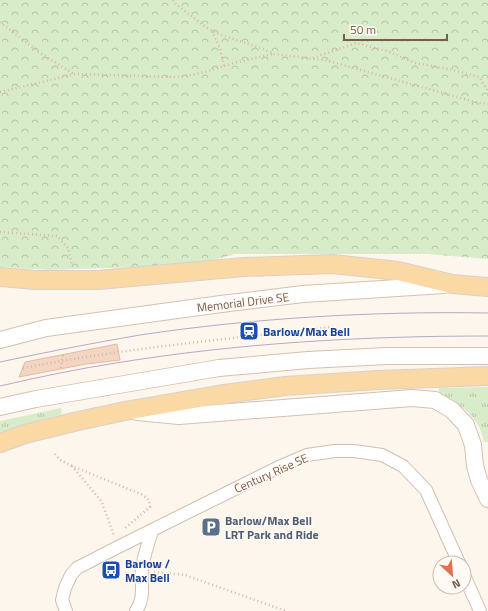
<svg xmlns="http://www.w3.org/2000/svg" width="488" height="611" viewBox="0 0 488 611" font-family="'Titillium Web',sans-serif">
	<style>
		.grass { fill: url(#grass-tufts) }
		.park { fill: url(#park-crowns) }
		.building { fill: #f3d5c3; stroke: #e6bba3 }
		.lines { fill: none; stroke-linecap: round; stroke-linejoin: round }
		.street-casing { stroke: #d1beb0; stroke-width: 14 }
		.secondary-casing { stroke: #d6c0b0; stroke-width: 18 }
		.primary-casing { stroke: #dad1cd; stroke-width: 20 }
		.path { stroke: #d9b8a5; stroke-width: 2.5; stroke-dasharray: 1 3; stroke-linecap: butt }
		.street { stroke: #fff; stroke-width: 12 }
		.secondary { stroke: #fff; stroke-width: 16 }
		.primary { stroke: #fbd9a5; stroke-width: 18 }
		.tram { stroke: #b9a8c9; stroke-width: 1 }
		.labels { text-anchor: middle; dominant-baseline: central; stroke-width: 3; stroke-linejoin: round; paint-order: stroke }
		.street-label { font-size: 12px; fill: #7a5c4d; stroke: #fffaf3 }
		.transit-label { font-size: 12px; font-weight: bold; fill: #164399; stroke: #fffaf3; text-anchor: start }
		.service-label { font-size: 12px; font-weight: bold; fill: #4e5e75; stroke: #fffaf3; text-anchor: start }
	</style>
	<defs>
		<pattern id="grass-tufts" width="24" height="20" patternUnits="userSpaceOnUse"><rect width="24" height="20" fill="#d8ecc9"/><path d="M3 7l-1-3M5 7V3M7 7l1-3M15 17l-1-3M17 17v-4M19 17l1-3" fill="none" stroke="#b4c2a5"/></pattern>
		<pattern id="park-crowns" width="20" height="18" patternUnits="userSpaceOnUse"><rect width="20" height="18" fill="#d8ecc9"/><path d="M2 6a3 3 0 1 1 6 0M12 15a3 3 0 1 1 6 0" fill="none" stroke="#b4c2a5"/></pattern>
	</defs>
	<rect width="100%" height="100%" fill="#fdf6ec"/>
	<path class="grass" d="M488 387V442H484C480 417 459 403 438 392L439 388Z
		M61 408 62 414 0 432V421Z"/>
	<path class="park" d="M0 0H488V259L427 254H235L196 265 49 270 0 267Z"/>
	<path class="building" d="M117 344 120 360 86 364 19 377 25 362Z"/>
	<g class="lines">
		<g class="street-casing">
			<path id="street" d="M464 575 480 611
				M66 611 62 600 65 588 71 575 77 568 118 547 279 467 307 455 335 451H354L382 455 403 466 426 490 459 563
				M136 611C146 596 140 584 142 568 144 555 148 543 152 531"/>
		</g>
		<g class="secondary-casing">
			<path id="secondary" d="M0 340 46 328 221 304 303 294 444 285
				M0 407 36 399 219 368 308 360 387 356H488
				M137 412 179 416 412 398 435 400 452 410 466 425 473 445 475 466 479 480 488 499"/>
		</g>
		<g class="primary-casing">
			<path id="primary" d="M0 277 36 280H98L244 267 333 264 398 271 452 284 488 287
				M0 443 25 434 78 421 125 411 217 395 285 386 378 380 488 376"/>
		</g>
		<path class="path" d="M173 0 176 4 203 25 216 33 263 49 274 54 325 60 475 102 488 104
			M0 22 40 53 74 74
			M212 31 220 48 224 66
			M313 58 356 43 387 51 415 63 449 69 479 77 488 91
			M0 92 75 74 174 77 192 75 205 72 234 63 273 54
			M0 232 57 236 68 248 72 265
			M23 368C125 348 229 339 332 327
			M61 368 63 354
			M55 454 60 460 72 466 143 495 149 500 150 507 124 529
			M72 466 102 502 114 536
			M154 572 185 575 286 611"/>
		<use href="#street" class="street"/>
		<use href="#secondary" class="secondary"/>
		<use href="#primary" class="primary"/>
		<path class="tram" d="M0 362C47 352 93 343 140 335 254 318 373 311 488 313
			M0 386C39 377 77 369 116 363 239 343 363 336 488 336"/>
	</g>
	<defs>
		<g id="station-square" transform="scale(1)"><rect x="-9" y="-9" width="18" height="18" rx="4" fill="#1a4fb4" stroke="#fffaf3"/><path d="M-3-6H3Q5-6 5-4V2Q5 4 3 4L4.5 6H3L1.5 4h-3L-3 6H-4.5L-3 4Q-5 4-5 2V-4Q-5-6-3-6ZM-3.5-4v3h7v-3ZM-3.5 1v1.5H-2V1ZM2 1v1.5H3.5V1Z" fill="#fff"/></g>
		<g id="parking-square" transform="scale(1)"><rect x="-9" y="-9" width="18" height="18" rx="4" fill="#5c6f8a" stroke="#fffaf3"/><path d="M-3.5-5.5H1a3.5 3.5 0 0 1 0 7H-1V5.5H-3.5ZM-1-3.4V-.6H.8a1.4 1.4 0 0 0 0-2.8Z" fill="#fff"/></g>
		<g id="bus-square" transform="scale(1)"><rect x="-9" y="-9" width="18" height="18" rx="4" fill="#1a4fb4" stroke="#fffaf3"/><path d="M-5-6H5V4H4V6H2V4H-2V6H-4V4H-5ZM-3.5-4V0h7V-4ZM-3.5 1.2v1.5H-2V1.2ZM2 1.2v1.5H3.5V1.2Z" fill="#fff"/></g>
	</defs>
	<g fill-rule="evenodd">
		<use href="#station-square" x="249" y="331"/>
		<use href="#parking-square" x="211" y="527"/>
		<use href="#bus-square" x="111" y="570"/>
	</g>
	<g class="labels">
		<g class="street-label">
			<text transform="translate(243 302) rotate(-7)">Memorial Drive SE</text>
			<text transform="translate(271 473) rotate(-24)">Century Rise SE</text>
		</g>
		<g class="transit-label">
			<text x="263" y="331">Barlow/Max Bell</text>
			<text x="125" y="563">Barlow /<tspan x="125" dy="14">Max Bell</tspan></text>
		</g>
		<g class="service-label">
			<text x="225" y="520">Barlow/Max Bell<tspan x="225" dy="14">LRT Park and Ride</tspan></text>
		</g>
	</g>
	<g transform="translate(452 575) rotate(154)"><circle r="19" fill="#fffaf3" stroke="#cabbb1"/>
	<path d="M0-3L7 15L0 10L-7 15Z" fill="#e76f51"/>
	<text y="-6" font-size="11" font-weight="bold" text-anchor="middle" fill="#7a5c4d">N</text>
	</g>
	<path d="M344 34v6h103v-6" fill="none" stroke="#7a5c4d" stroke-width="2"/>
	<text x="350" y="34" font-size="12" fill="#7a5c4d" stroke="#fffaf3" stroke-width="3" paint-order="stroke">50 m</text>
</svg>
